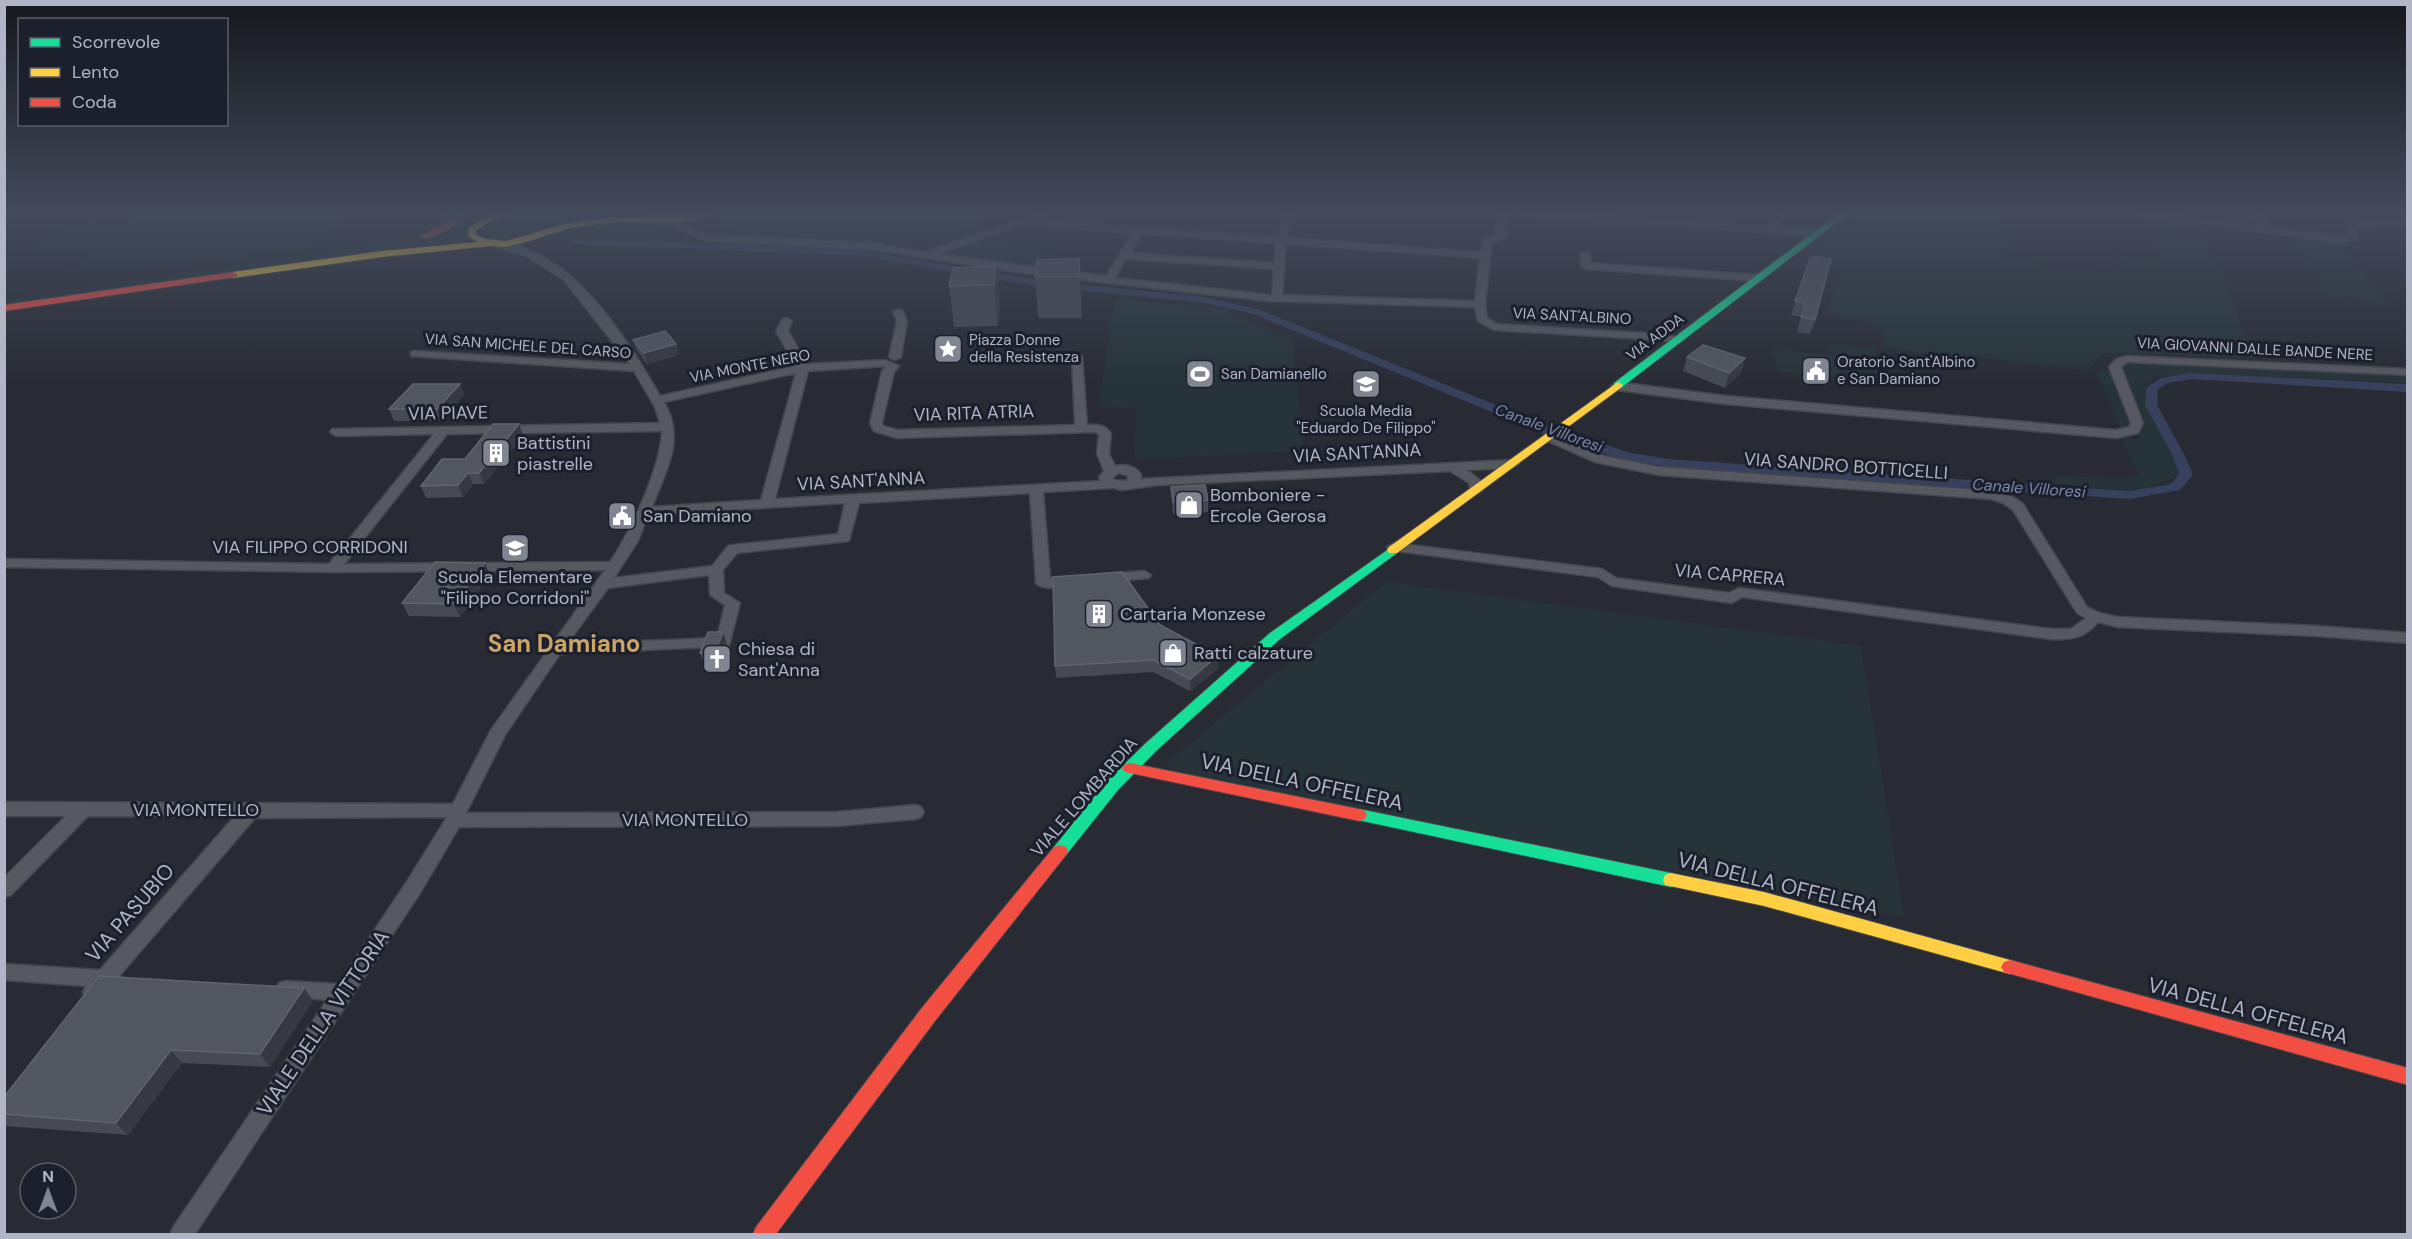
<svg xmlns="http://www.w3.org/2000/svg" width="2412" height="1239" viewBox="0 0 2412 1239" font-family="'DM Sans',sans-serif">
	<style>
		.green { fill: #263439 }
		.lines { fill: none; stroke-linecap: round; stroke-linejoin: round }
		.canal { fill: #37405c; fill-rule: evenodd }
		.street-casing { stroke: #44464c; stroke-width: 3 }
		.fast-casing { stroke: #44464c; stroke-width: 2 }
		.slow-casing { stroke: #44464c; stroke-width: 2 }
		.jam-casing { stroke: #44464c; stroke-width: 2 }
		.street { fill: #575961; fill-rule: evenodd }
		.fast { fill: #16e098; fill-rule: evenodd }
		.slow { fill: #ffcf43; fill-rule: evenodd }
		.jam { fill: #f24e42; fill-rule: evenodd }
		.wall { fill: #474a53 }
		.shaded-wall { fill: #363941 }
		.building { fill: #52565f; stroke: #61646f; stroke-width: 1.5 }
		.labels { text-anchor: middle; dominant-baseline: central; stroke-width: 6; stroke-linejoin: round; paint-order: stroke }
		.far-street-label { font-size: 15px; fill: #b1b5c5; stroke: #1c202d }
		.far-poi-label { font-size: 15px; fill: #b1b5c5; stroke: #1c202d; text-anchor: start }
		.far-water-label { font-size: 16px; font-style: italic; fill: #7b86aa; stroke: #1c202d }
		.street-label { font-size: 18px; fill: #b1b5c5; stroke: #1c202d }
		.poi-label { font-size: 18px; fill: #b1b5c5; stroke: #1c202d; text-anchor: start }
		.near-street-label { font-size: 21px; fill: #b1b5c5; stroke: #1c202d }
		.district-label { font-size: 24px; font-weight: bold; fill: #cca465; stroke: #1c202d }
	</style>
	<rect width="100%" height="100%" fill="#282b33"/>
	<path class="green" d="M243 213H353L308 246 167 261 144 268 65 276 89 253 33 247 86 220 124 223 141 215 229 218Z
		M517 213H540L571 219 631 213H700L659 217 511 239H490L481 234V227Z
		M725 213H995L951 240 909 233 893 244 736 234 734 230 718 220 720 215Z
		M1869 213 1892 219 1901 213H2050L2051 220 2001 215 2004 259 2118 275 2116 255 2160 260 2156 235 2204 241 2225 278 2252 357C2202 358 2154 352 2104 353L2088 370 1885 348 1881 326 1826 314 1839 273 1794 263Z
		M647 222 677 227 687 234 596 232 553 235 593 225Z
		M464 232 466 240 5 306 4 299Z
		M2293 236 2340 242 2387 303 2329 295Z
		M982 239 990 243 1053 254 1040 270 940 254Z
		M1115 299 1227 309V317H1240L1293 340 1303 451 1135 459 1136 408 1098 407Z
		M1829 344 1875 349 1878 359 1832 354Z
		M1773 349 1879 360 1885 383 1777 371Z
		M2149 361 2407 374V383L2206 374 2155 377 2147 382 2144 392 2146 402 2178 464 2179 474C2144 498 2094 487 2056 484L2051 480 2056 476 2120 478 2139 476 2120 437 2139 439 2140 436 2120 427 2096 372 2118 371 2120 365Z
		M1386 582 1861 646 1904 917 1177 774 1167 763Z"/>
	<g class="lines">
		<path class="canal" d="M434 213H445L450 217 442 219Z
			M573 239 859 250 1037 280 1204 297 1260 310 1551 427 1631 453 1669 459 2129 491 2171 484 2179 474 2173 456 2145 405 2146 388 2161 378 2191 373 2408 384V392L2191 379 2168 383 2158 389 2157 405 2185 456 2193 475 2180 490 2129 499 1669 467 1624 460 1543 433 1253 314 1204 303 1037 286 859 256 570 244 568 242Z"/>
		<g class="street-casing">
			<path id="street" d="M4 213H12L4 218Z
				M1039 213H1053L1036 220 1277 237 1284 213H1294L1286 238 1481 252 1484 239 1496 236 1497 213H1507L1506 238 1492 243 1485 304 1487 318 1497 324 1661 334 1682 338 1684 340 1678 343 1661 340 1494 330 1478 321 1475 307 1268 301 1030 274 869 249 707 241 658 221 663 218 707 235 869 243 925 252ZM1022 225 1132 233 1106 276 938 254ZM1142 234 1276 243 1274 263 1130 253ZM1286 244 1480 258 1475 301 1282 295ZM1126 259 1274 269 1272 295 1115 278Z
				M1521 213H1569L1766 227 1777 213H1787L1776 227 1817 230 1822 233 1817 236 1526 216Z
				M2132 213H2160L2259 226 2252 213H2262L2269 227 2340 236 2348 235 2345 225 2350 222 2408 220V226L2356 228 2357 239 2340 242 2137 216Z
				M493 240C506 243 521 246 533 252 587 275 632 347 660 396L796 366 776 331 783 319 787 318 792 321 788 331 807 364 885 360 899 366 894 372 882 423 883 426 898 430 1075 425 1072 358 1078 355 1082 356 1087 425C1097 424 1105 425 1111 433L1109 454 1115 466C1125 464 1135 466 1141 474V479L1512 460 1518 464 1512 468 1467 470 1482 482 1483 490 1476 494 1471 493 1469 483 1450 471 1158 485 1122 490 1113 488 1043 492 1050 578 1072 577 1079 581C1072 588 1043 591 1036 583L1030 493 859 503 849 541 737 553 723 570 724 593 740 603 729 646 560 654 505 735 466 813 837 812 915 805 921 807 924 812 921 817 915 819 837 826 459 827 420 893 195 1234H170L174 1226 327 1000 279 995 276 989 279 983 286 981 338 984 406 883 447 817 255 818 120 975 122 979 119 985C116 986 112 986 109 988 99 994 99 1003 86 998L83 992 86 986 4 980V964L100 970 234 817 88 816 11 895 4 897V878L66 816H4V802L453 804 491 730 605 570 333 572 4 567V559L329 564 434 434 336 436 330 432 332 429 660 423 655 407 634 371 411 356V352L415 351 630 364 563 279 526 256 490 245V241ZM886 366 882 371 870 423 874 431 897 438 1094 432 1099 434 1097 454 1104 471 1099 477 1101 481 775 499 808 371ZM796 373 761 500 652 507C666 471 686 439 664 402ZM662 431C661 467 631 531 610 562L344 564 447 434ZM1119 473 1128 476 1127 481 1114 480 1113 477ZM845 503 838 534 733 545 728 546 712 566 614 578 638 541 648 515ZM709 575 710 595 725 605 717 638 567 644 608 588Z
				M1581 253H1589L1591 263 1758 275 1763 278 1758 281 1586 269 1581 266Z
				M898 309 902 310 907 321 901 357 895 360 889 357 897 321 893 312Z
				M2127 356 2408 369V375L2127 362 2121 367 2143 423 2138 433 2116 438 1726 404 1617 390 1611 386 1617 382 1726 396 2116 430 2129 427 2131 423 2109 367 2116 359Z
				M1549 433 1604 456 1659 467 1992 491 2013 497 2023 504 2087 607 2100 613 2118 617 2317 626 2408 633V643L2317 636 2118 627 2098 622C2085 638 2071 640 2051 639L1742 597 1732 603 1612 586 1598 577 1389 550 1387 547 1394 543 1602 569 1616 578 1729 593 1739 588 2051 629H2071L2086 618 2077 613 2013 510 2003 503 1991 499 1659 475 1595 462 1545 440 1543 437 1545 434Z
				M1144 571 1151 575 1149 578 1105 582 1098 578 1105 574Z"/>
		</g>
		<g class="fast-casing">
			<path id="fast" d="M1839 213H1849L1622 387H1614V383Z
				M1393 546 1399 550 1397 553 1280 639 1156 751 1118 790 1066 855 1060 857 1054 855 1052 851 1054 847 1106 782 1146 743 1270 633Z
				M1359 809 1671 873 1677 875 1679 880 1677 885 1671 887 1353 819 1351 815 1353 811Z"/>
		</g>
		<g class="slow-casing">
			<path id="slow" d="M501 213H515L489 222 476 231V235L486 239 506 241 565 224 599 219 711 213C690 228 634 220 607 223 590 225 573 227 557 232 535 238 512 250 490 246L382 257 233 278 228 275 233 272 382 251 477 242 468 236 469 228 483 218Z
				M1618 382 1623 385 1622 387 1397 553H1389L1387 550 1389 547Z
				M1671 873 1764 892 2010 960 2016 962 2019 967 2016 972 2010 974 1764 906 1665 885 1663 880 1665 875Z"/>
		</g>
		<g class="jam-casing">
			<path id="jam" d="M458 213 466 214C459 223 430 244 419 237L451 221Z
				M233 272 238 275 236 277 4 311V305Z
				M1130 763 1359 809 1365 811 1367 815 1365 819 1359 821 1125 772 1122 768 1125 764Z
				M1060 845 1066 847 1068 851 1066 855 935 1021 776 1234H753L756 1227 921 1009 1054 847Z
				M2010 960 2408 1068V1085L2004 972 2001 967 2004 962Z"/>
		</g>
		<use href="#street" class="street"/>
		<use href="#fast" class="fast"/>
		<use href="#slow" class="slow"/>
		<use href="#jam" class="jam"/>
	</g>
	<path class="wall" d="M1811 256 1815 320 1810 334 1797 332 1801 317 1791 315Z
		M1079 258 1082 318H1038L1035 277Z
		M996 266 1000 306 998 326 954 327 949 286Z
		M633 340 679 355 647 364 637 351Z
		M1687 357 1745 358 1741 373 1725 388 1683 371Z
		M460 384 464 395 442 421H394L389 409Z
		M519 424 523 436 484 484H473L463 497 426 498 421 486Z
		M1171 487 1208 500V512L1173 514 1172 499Z
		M490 575 460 617 409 616 402 603Z
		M1160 625 1218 669 1190 691 1153 672 1056 678 1055 666Z
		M723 632 728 648 721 669 706 670 700 653Z
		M313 1001 270 1067 182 1063 128 1135 4 1126V1097Z"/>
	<path class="shaded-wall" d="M1079 258 1082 298V318L1080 277Z
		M996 266 1000 306 998 326 994 285Z
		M676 344 679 355 647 364 644 353Z
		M1745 358 1741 373 1725 388 1729 373Z
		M460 384 464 395 442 421 437 409Z
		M519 424 523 436 484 484 479 473Z
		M468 473 473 484 463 497 458 485Z
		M485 563 490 575 460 617 454 604Z
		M723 632 728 648 721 669 715 652Z
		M1218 656V669L1190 691V679Z
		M304 988 313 1001 270 1067 260 1054Z
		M171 1050 182 1063 128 1135 116 1123Z"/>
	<path class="building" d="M1811 256 1831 259 1815 320 1801 317 1806 303 1795 301Z
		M1079 258 1080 277H1035L1037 260Z
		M996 266 994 285 949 286 953 268Z
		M665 331 676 344 644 353 633 340Z
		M1703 345 1745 358 1729 373 1687 357Z
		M413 384H460L437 409H389Z
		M493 424H519L479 473H468L458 485 421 486 442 459H465Z
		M1205 485 1208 500 1173 502 1171 487Z
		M435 562 485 563 454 604 402 603Z
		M1122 572 1160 625 1218 656 1190 679 1153 660 1055 666 1053 577Z
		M708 632H723L715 652 700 653Z
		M99 976 304 988 260 1054 171 1050 116 1123 4 1114V1097Z"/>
	<linearGradient id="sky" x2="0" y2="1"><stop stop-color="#16181c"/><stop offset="0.55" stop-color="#424a5b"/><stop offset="1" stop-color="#424a5b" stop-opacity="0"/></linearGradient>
	<rect width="2412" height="387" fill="url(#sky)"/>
	<defs>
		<g id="sight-square" transform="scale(1.5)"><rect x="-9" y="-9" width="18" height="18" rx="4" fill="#818592" stroke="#1c202d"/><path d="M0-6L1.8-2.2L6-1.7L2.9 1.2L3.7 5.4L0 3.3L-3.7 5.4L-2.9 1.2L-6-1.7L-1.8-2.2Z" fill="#fff"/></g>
		<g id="civic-square" transform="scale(1.5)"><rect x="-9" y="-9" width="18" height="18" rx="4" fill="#818592" stroke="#1c202d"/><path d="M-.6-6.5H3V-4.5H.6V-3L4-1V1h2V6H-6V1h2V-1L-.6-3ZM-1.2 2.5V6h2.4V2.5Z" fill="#fff"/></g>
		<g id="stadium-square" transform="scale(1.5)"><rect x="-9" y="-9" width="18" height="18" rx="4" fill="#818592" stroke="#1c202d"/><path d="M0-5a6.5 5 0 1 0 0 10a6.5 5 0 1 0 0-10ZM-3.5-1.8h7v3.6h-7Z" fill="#fff"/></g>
		<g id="school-square" transform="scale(1.5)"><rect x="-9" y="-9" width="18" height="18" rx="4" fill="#818592" stroke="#1c202d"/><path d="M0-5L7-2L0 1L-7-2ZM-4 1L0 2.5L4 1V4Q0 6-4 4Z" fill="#fff"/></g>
		<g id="building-square" transform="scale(1.5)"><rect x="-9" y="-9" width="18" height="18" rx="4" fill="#818592" stroke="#1c202d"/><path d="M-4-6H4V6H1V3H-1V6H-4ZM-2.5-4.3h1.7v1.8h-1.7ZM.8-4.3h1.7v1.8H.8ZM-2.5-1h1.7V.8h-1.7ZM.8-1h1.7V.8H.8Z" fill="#fff"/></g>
		<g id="shop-square" transform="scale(1.5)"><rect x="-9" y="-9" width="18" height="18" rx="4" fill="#818592" stroke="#1c202d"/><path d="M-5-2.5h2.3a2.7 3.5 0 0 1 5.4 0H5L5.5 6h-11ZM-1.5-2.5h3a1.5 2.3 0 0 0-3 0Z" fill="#fff"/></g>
		<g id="church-square" transform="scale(1.5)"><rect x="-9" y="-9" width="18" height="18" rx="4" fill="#818592" stroke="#1c202d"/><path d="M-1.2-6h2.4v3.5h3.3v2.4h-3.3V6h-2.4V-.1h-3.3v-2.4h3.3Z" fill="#fff"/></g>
	</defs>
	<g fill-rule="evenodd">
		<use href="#sight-square" x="948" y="349"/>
		<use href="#civic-square" x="1816" y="371"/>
		<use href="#stadium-square" x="1200" y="374"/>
		<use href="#school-square" x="1366" y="384"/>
		<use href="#building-square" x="496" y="453"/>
		<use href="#shop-square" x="1189" y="505"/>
		<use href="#civic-square" x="622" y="516"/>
		<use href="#school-square" x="515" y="548"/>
		<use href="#building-square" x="1099" y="614"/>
		<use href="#shop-square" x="1173" y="653"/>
		<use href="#church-square" x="717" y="659"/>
	</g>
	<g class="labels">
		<g class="far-street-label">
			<text transform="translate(1572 316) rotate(3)">VIA SANT'ALBINO</text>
			<text transform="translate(1655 337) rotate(-37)">VIA ADDA</text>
			<text transform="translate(528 346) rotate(4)">VIA SAN MICHELE DEL CARSO</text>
			<text transform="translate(2255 349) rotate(3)">VIA GIOVANNI DALLE BANDE NERE</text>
			<text transform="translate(750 366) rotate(-11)">VIA MONTE NERO</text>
		</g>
		<g class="far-poi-label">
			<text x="969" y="340">Piazza Donne<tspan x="969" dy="17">della Resistenza</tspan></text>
			<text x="1837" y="362">Oratorio Sant'Albino<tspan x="1837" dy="17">e San Damiano</tspan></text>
			<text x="1221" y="374">San Damianello</text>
			<text x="1366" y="411" text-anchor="middle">Scuola Media<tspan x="1366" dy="17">"Eduardo De Filippo"</tspan></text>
		</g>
		<g class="far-water-label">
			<text transform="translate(1549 428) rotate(20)">Canale Villoresi</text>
			<text transform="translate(2029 488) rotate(4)">Canale Villoresi</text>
		</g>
		<g class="street-label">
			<text transform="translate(448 413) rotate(-1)">VIA PIAVE</text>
			<text transform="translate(974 413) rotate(-2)">VIA RITA ATRIA</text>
			<text transform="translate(1357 453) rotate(-3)">VIA SANT'ANNA</text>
			<text transform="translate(1846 466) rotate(4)">VIA SANDRO BOTTICELLI</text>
			<text transform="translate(861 481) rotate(-3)">VIA SANT'ANNA</text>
			<text x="310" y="547">VIA FILIPPO CORRIDONI</text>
			<text transform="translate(1730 575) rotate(5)">VIA CAPRERA</text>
			<text transform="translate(1084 797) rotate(-49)">VIALE LOMBARDIA</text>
			<text x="196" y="810">VIA MONTELLO</text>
			<text x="685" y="820">VIA MONTELLO</text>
		</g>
		<g class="poi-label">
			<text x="517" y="443">Battistini<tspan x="517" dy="21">piastrelle</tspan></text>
			<text x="1210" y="495">Bomboniere -<tspan x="1210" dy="21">Ercole Gerosa</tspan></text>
			<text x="643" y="516">San Damiano</text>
			<text x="515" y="577" text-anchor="middle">Scuola Elementare<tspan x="515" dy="21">"Filippo Corridoni"</tspan></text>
			<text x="1120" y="614">Cartaria Monzese</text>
			<text x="738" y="649">Chiesa di<tspan x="738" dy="21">Sant'Anna</tspan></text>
			<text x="1194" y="653">Ratti calzature</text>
		</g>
		<g class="near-street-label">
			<text transform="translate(1302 782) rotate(12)">VIA DELLA OFFELERA</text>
			<text transform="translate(1778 884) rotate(14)">VIA DELLA OFFELERA</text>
			<text transform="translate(130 913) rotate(-49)">VIA PASUBIO</text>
			<text transform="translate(2248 1011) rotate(15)">VIA DELLA OFFELERA</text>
			<text transform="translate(323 1023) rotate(-56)">VIALE DELLA VITTORIA</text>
		</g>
		<g class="district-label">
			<text x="564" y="643">San Damiano</text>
		</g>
	</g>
	<rect width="2412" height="1239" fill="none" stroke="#b1b5c5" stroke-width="12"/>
	<rect x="18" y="18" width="210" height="108" fill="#1c202d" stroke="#585c6a" stroke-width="1.5"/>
	<rect x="30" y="38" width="30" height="9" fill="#16e098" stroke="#585c6a" stroke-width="1.5"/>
	<text x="72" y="48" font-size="18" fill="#b1b5c5">Scorrevole</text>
	<rect x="30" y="68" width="30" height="9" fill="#ffcf43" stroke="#585c6a" stroke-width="1.5"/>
	<text x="72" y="78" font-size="18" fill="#b1b5c5">Lento</text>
	<rect x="30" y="98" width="30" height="9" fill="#f24e42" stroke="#585c6a" stroke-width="1.5"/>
	<text x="72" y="108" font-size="18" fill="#b1b5c5">Coda</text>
	<g transform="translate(48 1191)"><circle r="28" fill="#1c202d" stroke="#585c6a" stroke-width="1.5"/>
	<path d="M0-4.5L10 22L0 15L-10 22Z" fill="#818592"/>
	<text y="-9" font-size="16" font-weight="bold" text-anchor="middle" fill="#b1b5c5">N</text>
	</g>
</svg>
